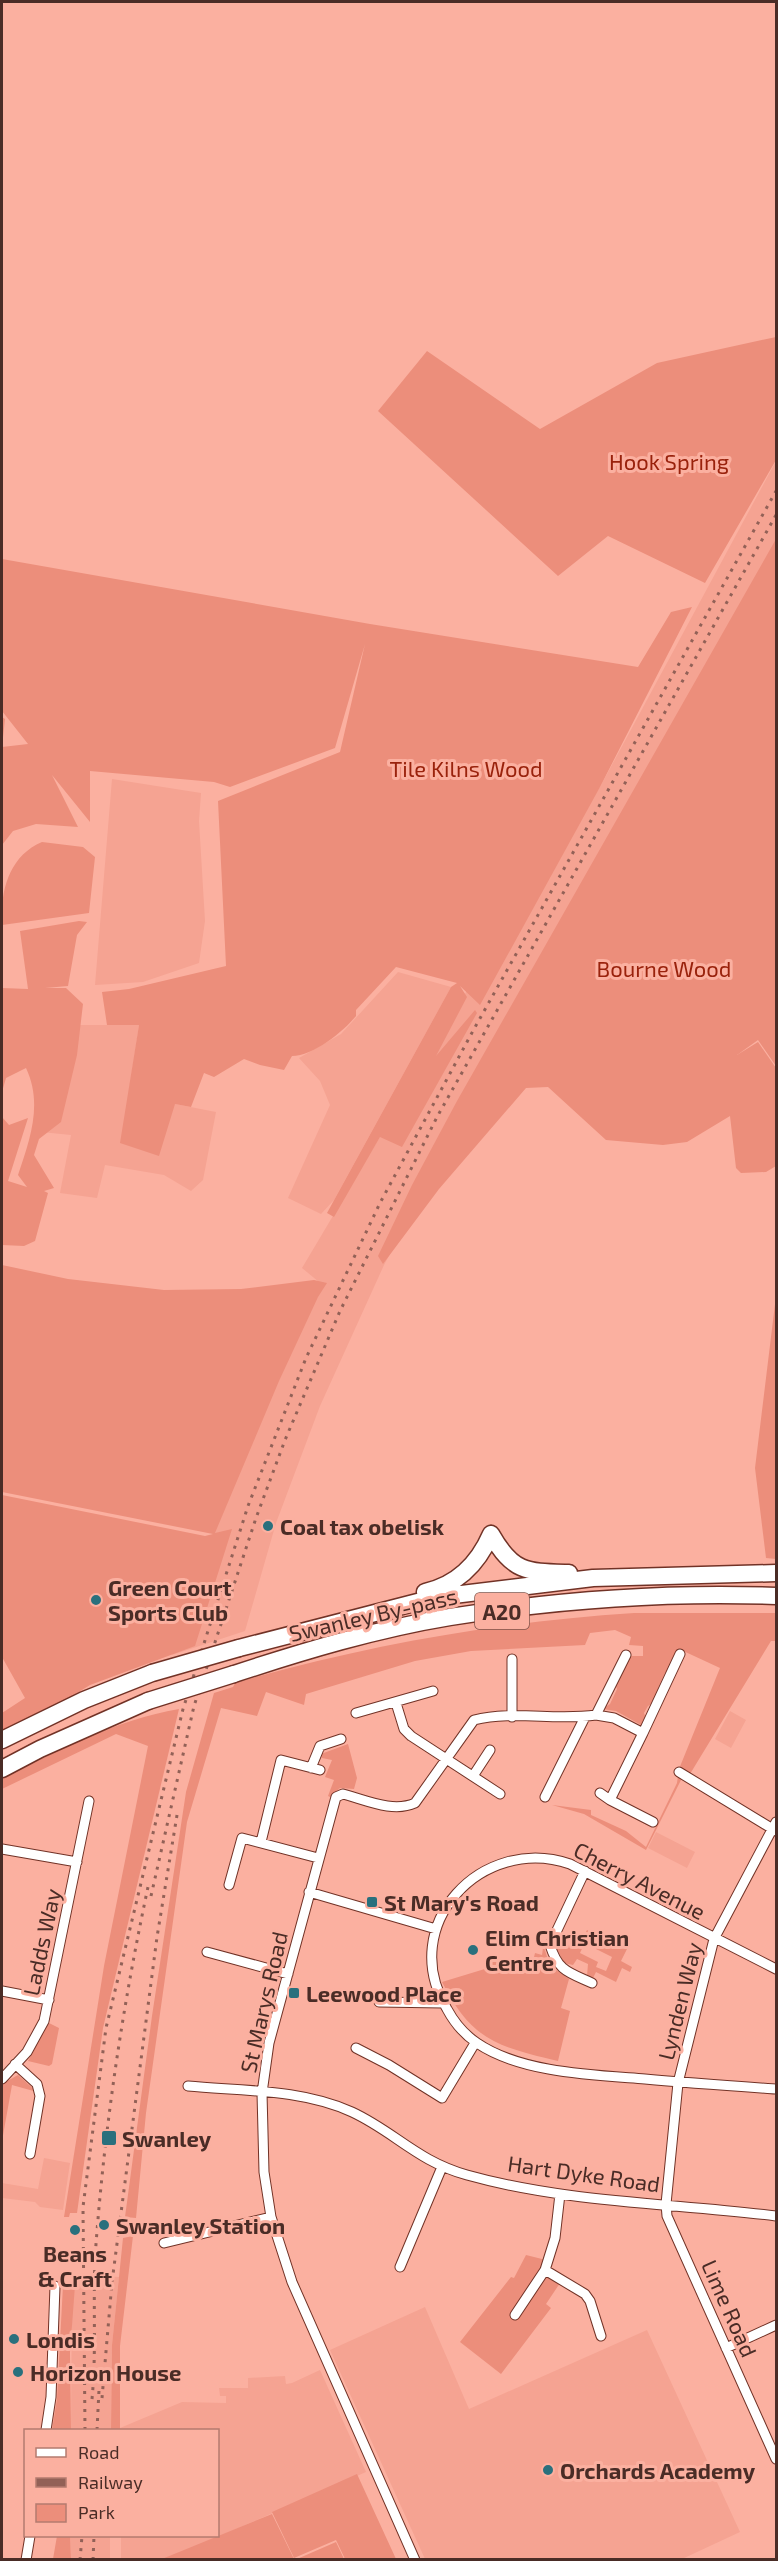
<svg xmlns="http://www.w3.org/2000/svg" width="778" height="2561" viewBox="0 0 778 2561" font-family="'Exo 2',sans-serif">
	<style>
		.built { fill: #f5a392 }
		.green { fill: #ec8e7b }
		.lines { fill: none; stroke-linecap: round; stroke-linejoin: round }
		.street-casing { stroke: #713226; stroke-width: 11 }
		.highway-casing { stroke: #713226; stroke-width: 19 }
		.street { stroke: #fff; stroke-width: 9 }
		.highway { stroke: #fff; stroke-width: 16 }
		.rail { stroke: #926157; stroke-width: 3; stroke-dasharray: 3 6; stroke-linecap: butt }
		.highway-bridge-casing { stroke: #713226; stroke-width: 19; stroke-linecap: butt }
		.highway-bridge { stroke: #fff; stroke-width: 16 }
		.poi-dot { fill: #2a707d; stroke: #fbb0a0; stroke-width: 2 }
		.labels { text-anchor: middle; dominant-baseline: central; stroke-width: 6; stroke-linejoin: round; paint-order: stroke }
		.shield { fill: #fbb0a0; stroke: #7f544b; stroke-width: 1.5 }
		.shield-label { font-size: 21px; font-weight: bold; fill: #4a2c26 }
		.park-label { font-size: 22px; fill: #9a220c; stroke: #fbb0a0 }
		.poi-label { font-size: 22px; font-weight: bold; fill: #4a2c26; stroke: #fbb0a0; text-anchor: start }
		.street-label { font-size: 22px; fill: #4a2c26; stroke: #fbb0a0 }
	</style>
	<rect width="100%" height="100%" fill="#fbb0a0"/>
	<path class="built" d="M776 461V542L384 1265 320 1406 276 1523 245 1631 172 1655 214 1534 319 1282 302 1268 472 982 600 787Z
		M112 779 201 793 199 821 205 921 199 963 143 982 95 985Z
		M398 972 451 987 334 1200 321 1214 288 1198 330 1105 320 1081 299 1058 341 1034Z
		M72 1025H139L121 1143 175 1104 216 1112 203 1180 191 1191 164 1175 105 1165 97 1198 60 1193 71 1135 41 1132Z
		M730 1711 746 1720 731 1748 715 1739Z
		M656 1832 695 1852 687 1868 648 1848Z
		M44 2158 70 2163 63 2210 40 2207 35 2202 2 2198V2183L38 2189Z
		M72 2275 119 2277 112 2345 111 2430H71Z
		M425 2307 469 2409 647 2330 740 2532 682 2559H425L330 2350Z
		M320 2370 366 2472 168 2559H121V2536H218V2430H120V2428L182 2402 226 2403V2396H220L219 2388H248V2378L285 2376 286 2384 292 2383Z
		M70 2536H110V2559H71Z"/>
	<path class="green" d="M776 337V460L705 583 608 536 558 576 378 411 427 351 540 429 657 363Z
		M776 539V1066L758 1040 737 1055 758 1042 776 1068V1166L766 1172 741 1173 736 1168 730 1116 687 1142 663 1145 606 1140 548 1087 526 1088 439 1189 383 1264 378 1256 412 1185 457 1101Z
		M2 559 370 624 638 667 671 612 692 607 600 787 480 1005 460 986 467 997 436 1056 475 1010 477 1013 402 1147 380 1137 334 1217 327 1213 451 987 457 983 396 967 356 1010V1016C343 1032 313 1056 292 1056L284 1070 260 1065 244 1059 214 1077 204 1073 191 1107 175 1104 159 1156 120 1143 139 1025H107L102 992 129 989 226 966 218 801 340 752 365 644 335 748 230 787 214 782 90 771V822L52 775 78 827 36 824 13 831 2 845V717L5 719 2 747 28 744 2 711Z
		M42 842 83 847 95 857 89 913 2 925C0 891 9 856 42 842Z
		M79 921 87 922 77 935 68 986 45 988H66L83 1004 77 1055 61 1122 39 1139 34 1155 54 1188 44 1191 48 1193 35 1241 24 1246 2 1245V1117L9 1125 28 1118 8 1181 27 1187 18 1175C30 1139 43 1104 26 1068L6 1078 2 1092V988L28 989 20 931Z
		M2 1265 68 1279 164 1290 241 1289 314 1280 327 1283 318 1297 279 1381 215 1533 232 1529 195 1646 90 1685 2 1739V1713L25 1698 2 1657V1495L205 1536 213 1534 2 1492Z
		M776 1296V1559L766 1558 755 1468Z
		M634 1613H776V1641H771L690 1774 685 1772 646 1850 584 1814 552 1805 591 1810V1815L626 1831 646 1847 677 1783 679 1769 720 1668 679 1649 670 1663V1671L665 1673 658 1688 660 1693 653 1703 648 1706 644 1713 646 1718 641 1725 616 1711 602 1709 610 1704 617 1689 615 1684 628 1659 632 1656H643V1646L629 1645 631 1637 615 1630 590 1633 585 1645 471 1651 415 1661 306 1694 304 1705 266 1692 257 1716 221 1708 187 1822 146 2113 136 2218 125 2217 152 2016 186 1792 214 1693 233 1687 235 1683C366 1645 498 1622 634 1613Z
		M179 1709 103 2028 77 2213H70L69 2217H64L104 1966 148 1746 116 1734 2 1789V1779C58 1750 116 1720 179 1709Z
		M348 1744 357 1778 354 1789 340 1788 330 1797 328 1796 334 1780 325 1777 332 1760 322 1758 321 1754Z
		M587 1930 627 1949 621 1961 632 1967 630 1972 622 1968 616 1982 596 1972 593 1978 587 1976 588 1964 577 1959 573 1965 564 1963 557 1949 562 1934 567 1937 565 1943 571 1946 574 1940 576 1942 574 1947 577 1949 581 1940 585 1942 580 1953 598 1962 596 1967 606 1971 612 1957 594 1948 595 1943 582 1939Z
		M538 1944 544 1947 550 1966 569 1979 561 2008 570 2011 558 2061C497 2046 472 2041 442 1982L488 1968 486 1956 539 1965 541 1958 534 1957 535 1953 542 1955 543 1948 537 1946Z
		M49 2023 59 2028 52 2064 49 2066 28 2061Z
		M18 2075 37 2092 12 2085 2 2141V2084Z
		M133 2236 120 2346V2430H111L112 2345 123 2238Z
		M526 2255 546 2260 541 2272 560 2283 546 2304 551 2308 501 2374 460 2342 511 2277 514 2278Z
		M63 2285H75L70 2353 71 2430H52L57 2399Z
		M357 2474 396 2559H345L336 2540 294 2558 272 2512Z
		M272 2514 294 2559H162Z
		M57 2536H70L71 2559H53Z
		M336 2542 344 2559H297Z"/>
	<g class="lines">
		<g class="street-casing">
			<path id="street" d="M512 1659V1717
				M396 1703 404 1729 411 1736 500 1794
				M356 1713 433 1691
				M596 1715 614 1718 643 1733 680 1654
				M311 1768 320 1746 341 1739
				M679 1772 776 1831
				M473 1776 490 1750
				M600 1793 610 1800 643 1733
				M545 1797 585 1717
				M610 1800 653 1822
				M776 1822 714 1939 678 2083 666 2204 667 2216 776 2459
				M261 1842 281 1760 320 1770
				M2 1849 77 1862
				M585 1871 550 1945C558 1971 568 1972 592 1983
				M229 1885 242 1838 318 1858
				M309 1892 436 1929
				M207 1952 288 1974
				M776 1969 570 1864C482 1834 396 1925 447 2009 454 2022 465 2035 477 2043 521 2073 593 2075 645 2079 689 2083 733 2086 776 2089
				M2 1991 49 2000
				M379 2002 443 2003
				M356 2048 389 2065 442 2098 475 2043
				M15 2064 37 2084 40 2096 30 2154
				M2 2079 27 2052 44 2021 89 1801
				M188 2086C242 2091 302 2089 352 2112 395 2132 417 2161 467 2175 567 2203 674 2203 776 2216
				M560 2194 555 2238 545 2270 585 2294 590 2301 601 2336
				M164 2243 271 2217
				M400 2267 442 2167
				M515 2315 545 2270
				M726 2348 776 2325
				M46 2430 51 2397 55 2286
				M26 2560 30 2536
				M415 2560 292 2282 271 2217 264 2172 262 2093 269 2043 336 1797 343 1794C366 1800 393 1813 415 1803L474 1720C513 1710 555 1721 596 1715L626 1655"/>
		</g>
		<g class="highway-casing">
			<path id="highway" d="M491 1534C513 1573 527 1572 569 1573
				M425 1592C457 1585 478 1564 491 1534
				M239 1648 437 1597 593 1578 776 1573
				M234 1674C304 1651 377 1629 450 1617 557 1600 668 1592 776 1596
				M2 1740 84 1700 152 1673
				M2 1769 40 1749 148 1701"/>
		</g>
		<use href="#street" class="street"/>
		<use href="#highway" class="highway"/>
		<path class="rail" d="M151 1896 194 1706 256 1518 285 1440 340 1311 437 1117 776 515
			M102 2398 112 2282 157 1937 178 1809
			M92 2399C97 2347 92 2295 96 2244 105 2124 123 2004 148 1887
			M85 2430 83 2207 106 2028 183 1709 248 1506 306 1358 380 1203 474 1029 776 491
			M97 2430 99 2390
			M80 2560 82 2536
			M93 2560 94 2536"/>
		<g class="highway-bridge-casing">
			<path id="highway-bridge" d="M152 1673 239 1648
				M148 1701 234 1674"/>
		</g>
		<use href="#highway-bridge" class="highway-bridge"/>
	</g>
	<g class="poi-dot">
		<circle cx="268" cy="1526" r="6"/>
		<circle cx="96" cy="1600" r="6"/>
		<rect x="366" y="1896" width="12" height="12" rx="3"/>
		<circle cx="473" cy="1950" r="6"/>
		<rect x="288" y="1987" width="12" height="12" rx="3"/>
		<rect x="101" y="2130" width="16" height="16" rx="3"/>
		<circle cx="104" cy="2225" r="6"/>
		<circle cx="75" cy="2230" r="6"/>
		<circle cx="14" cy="2339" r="6"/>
		<circle cx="18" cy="2372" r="6"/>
		<circle cx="548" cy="2470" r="6"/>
	</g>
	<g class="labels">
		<rect class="shield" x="475" y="1593" width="54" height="36" rx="4.5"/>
		<g class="shield-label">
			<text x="502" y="1611">A20</text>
		</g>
		<g class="park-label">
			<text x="669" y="461">Hook Spring</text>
			<text x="466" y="768">Tile Kilns Wood</text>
			<text x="664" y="968">Bourne Wood</text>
		</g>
		<g class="poi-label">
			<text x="280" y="1526">Coal tax obelisk</text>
			<text x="108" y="1587">Green Court<tspan x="108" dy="25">Sports Club</tspan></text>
			<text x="384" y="1902">St Mary's Road</text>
			<text x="485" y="1937">Elim Christian<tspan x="485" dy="25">Centre</tspan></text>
			<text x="306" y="1993">Leewood Place</text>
			<text x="122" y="2138">Swanley</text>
			<text x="116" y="2225">Swanley Station</text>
			<text x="75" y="2253" text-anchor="middle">Beans<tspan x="75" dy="25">&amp; Craft</tspan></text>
			<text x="26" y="2339">Londis</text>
			<text x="30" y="2372">Horizon House</text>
			<text x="560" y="2470">Orchards Academy</text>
		</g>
		<g class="street-label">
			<text transform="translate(373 1614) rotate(-13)">Swanley By-pass</text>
			<text transform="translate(640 1880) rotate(27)">Cherry Avenue</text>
			<text transform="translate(41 1942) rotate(-78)">Ladds Way</text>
			<text transform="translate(679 2001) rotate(-76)">Lynden Way</text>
			<text transform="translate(263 2002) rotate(-77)">St Marys Road</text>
			<text transform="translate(584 2173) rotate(8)">Hart Dyke Road</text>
			<text transform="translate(730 2308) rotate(66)">Lime Road</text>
		</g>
	</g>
	<rect width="778" height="2561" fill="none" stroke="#4a2c26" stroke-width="6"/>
	<rect x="24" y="2429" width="195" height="108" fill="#fbb0a0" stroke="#b47b6f" stroke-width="1.5"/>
	<rect x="36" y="2448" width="30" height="9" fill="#ffffff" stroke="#b47b6f" stroke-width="1.5"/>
	<text x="78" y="2459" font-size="18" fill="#4a2c26">Road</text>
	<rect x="36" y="2478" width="30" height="9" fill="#926157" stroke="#b47b6f" stroke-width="1.5"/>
	<text x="78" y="2489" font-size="18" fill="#4a2c26">Railway</text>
	<rect x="36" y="2504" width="30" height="18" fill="#ec8e7b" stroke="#b47b6f" stroke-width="1.5"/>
	<text x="78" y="2519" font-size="18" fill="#4a2c26">Park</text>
</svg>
